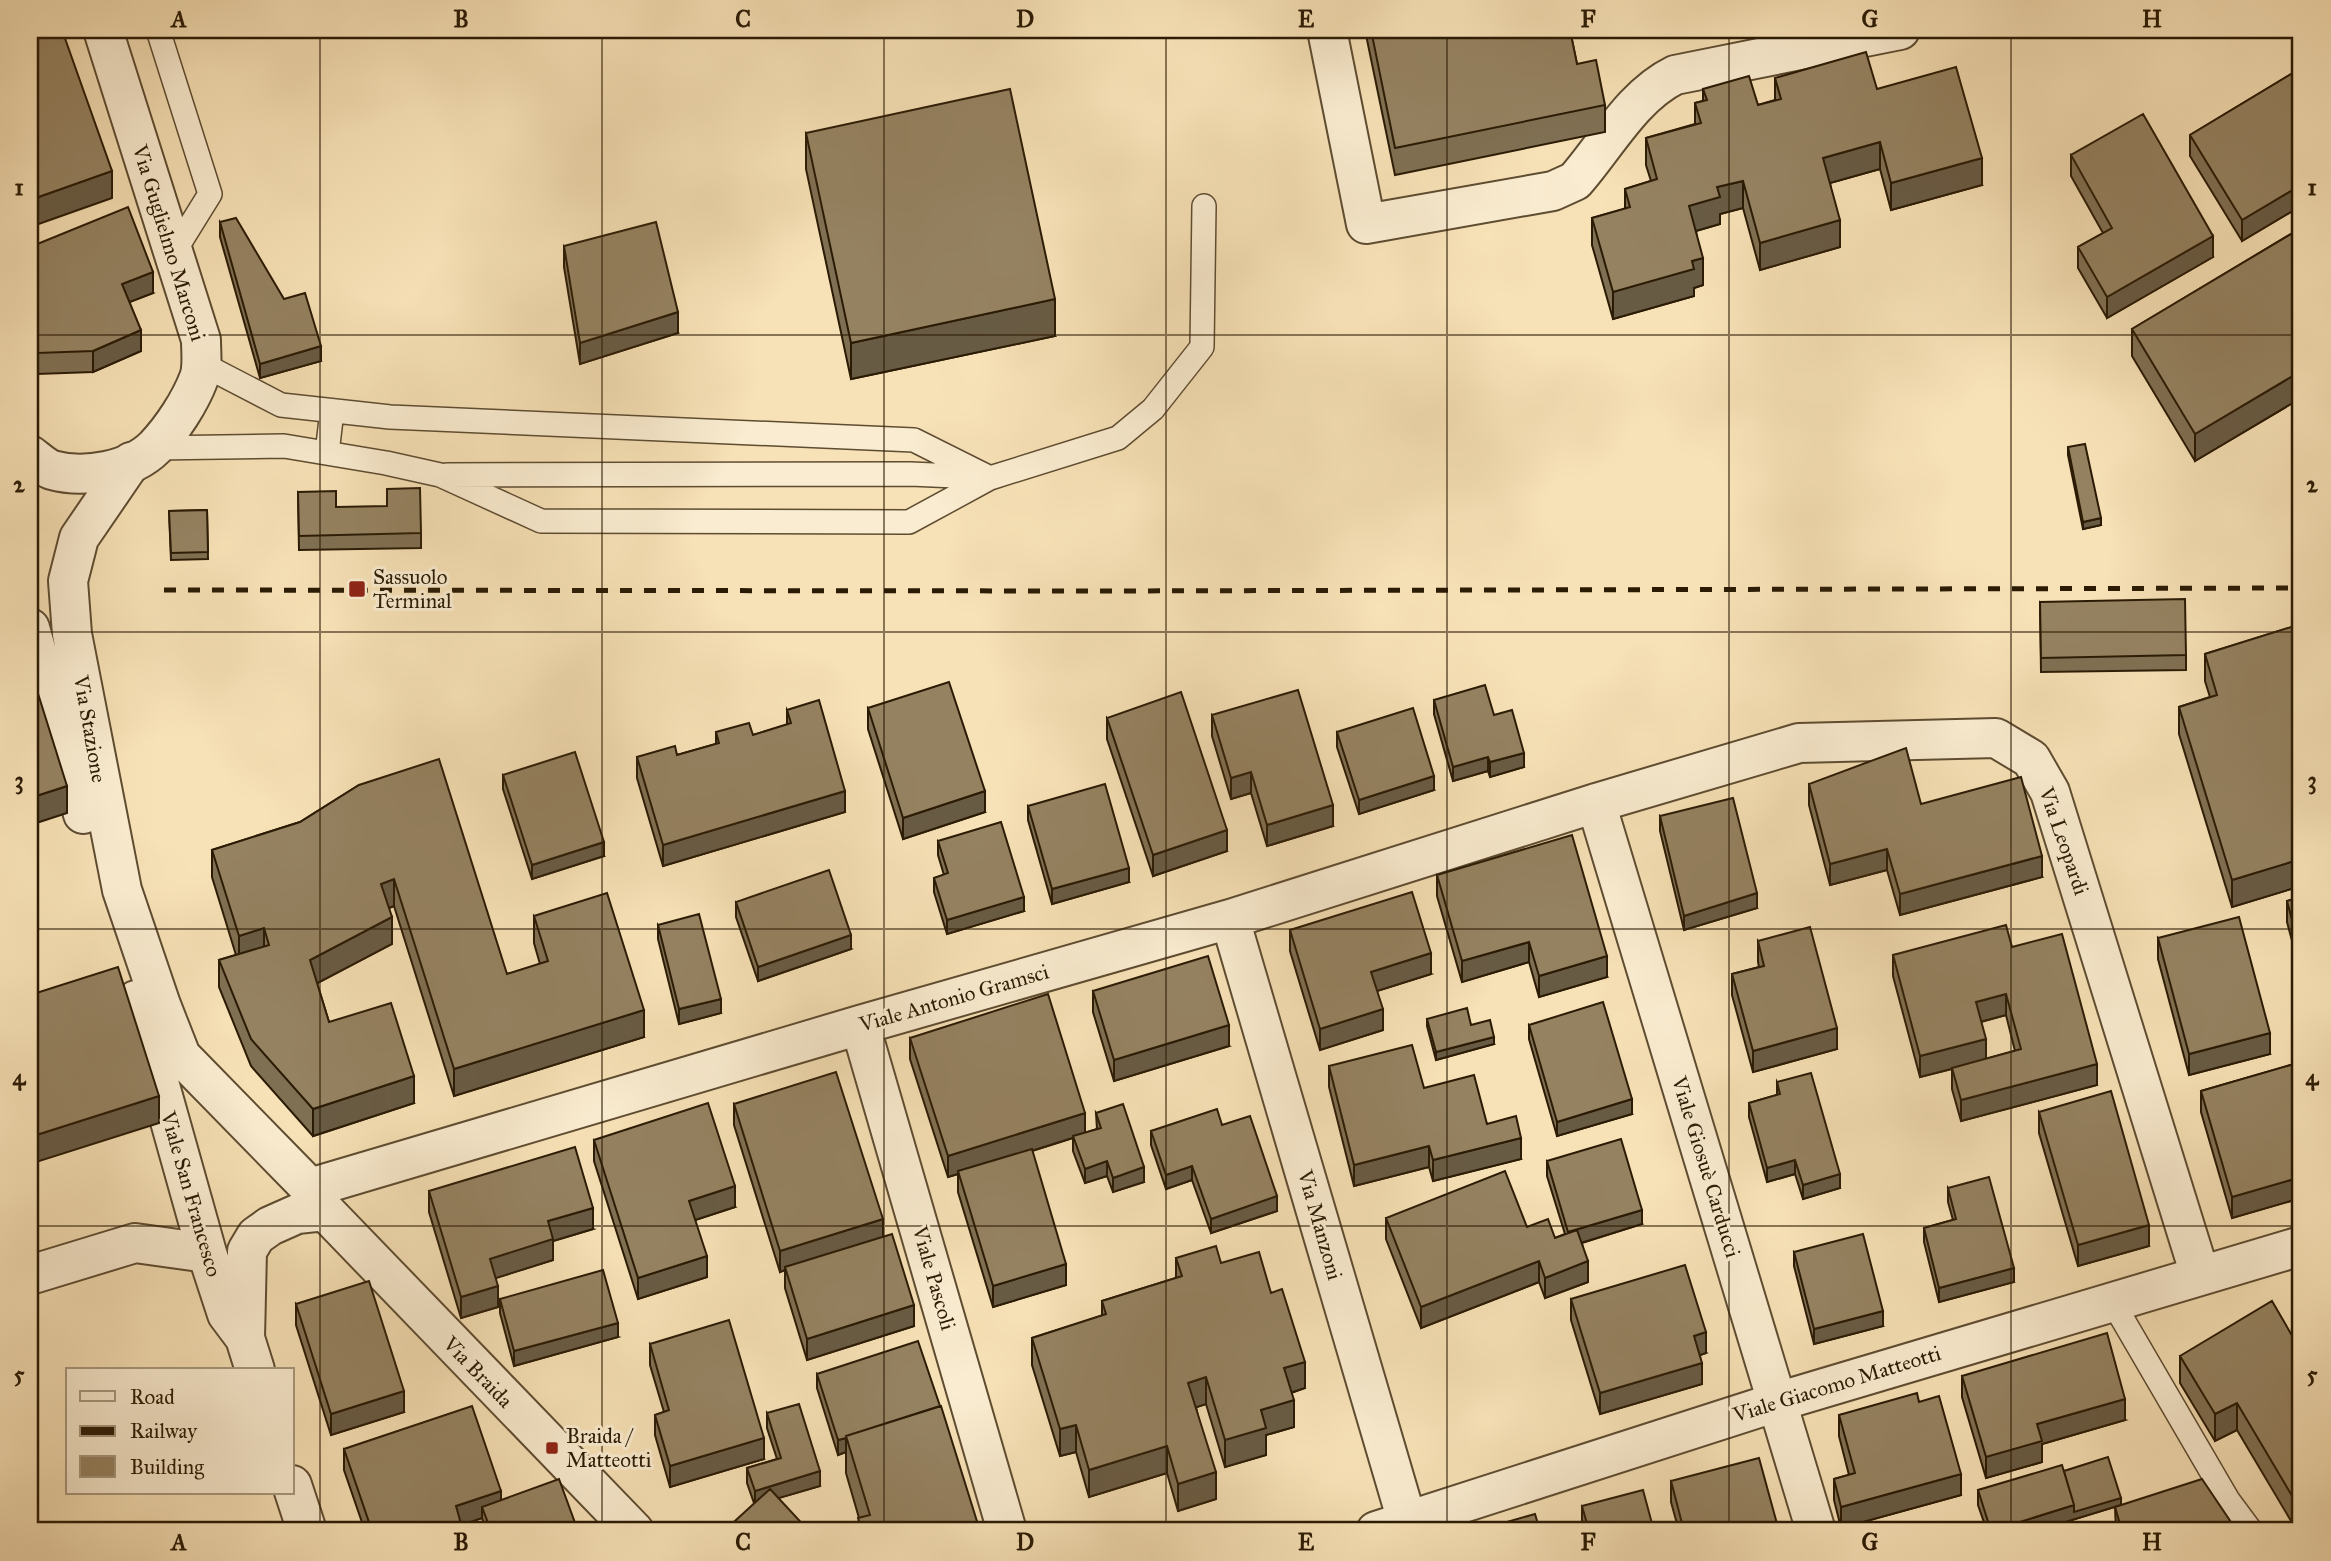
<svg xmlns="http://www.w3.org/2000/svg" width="2331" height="1561" viewBox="0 0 2331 1561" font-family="'IM FELL Great Primer',serif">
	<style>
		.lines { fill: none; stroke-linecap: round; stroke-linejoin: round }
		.service-casing { stroke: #5e4c31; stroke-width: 26 }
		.minor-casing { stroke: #5e4c31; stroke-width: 42 }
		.tertiary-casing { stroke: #5e4c31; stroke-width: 42 }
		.service { stroke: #faecd0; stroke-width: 23 }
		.minor { stroke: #faecd0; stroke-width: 38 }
		.tertiary { stroke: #faecd0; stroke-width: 38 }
		.rail { stroke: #2b1b05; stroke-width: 5; stroke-dasharray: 12 12; stroke-linecap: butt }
		.wall { fill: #807053; stroke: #2b1b05; stroke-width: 2; fill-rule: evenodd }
		.shaded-wall { fill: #685b44; stroke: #2b1b05; stroke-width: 2 }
		.building { fill: #958261; stroke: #2b1b05; stroke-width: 2 }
		.grid { fill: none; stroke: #2b1b05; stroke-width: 2; stroke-opacity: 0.55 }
		.poi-dot { fill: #8f2418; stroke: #faecd0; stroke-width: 2.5 }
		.labels { text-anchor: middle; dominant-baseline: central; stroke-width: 6; stroke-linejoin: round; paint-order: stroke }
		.street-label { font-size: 21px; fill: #2b1b05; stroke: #faecd0 }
		.poi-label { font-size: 21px; fill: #2b1b05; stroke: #faecd0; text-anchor: start }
		.neatline { fill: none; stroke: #2b1b05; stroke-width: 2.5 }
		.grid-label { font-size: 23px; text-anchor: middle; font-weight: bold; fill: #2b1b05 }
	</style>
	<rect width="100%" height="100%" fill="#f7e1b6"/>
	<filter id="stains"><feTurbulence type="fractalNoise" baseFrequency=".00286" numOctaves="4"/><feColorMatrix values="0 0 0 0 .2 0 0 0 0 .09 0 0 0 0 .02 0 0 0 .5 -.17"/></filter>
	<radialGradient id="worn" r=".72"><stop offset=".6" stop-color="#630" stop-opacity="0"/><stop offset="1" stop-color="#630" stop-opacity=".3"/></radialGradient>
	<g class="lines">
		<g class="service-casing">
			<path id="service" d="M158 30 210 194 174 252
				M200 363 281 405 390 417 914 440 990 478
				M154 448 284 446 386 463 440 475 541 521 909 522 990 478 1118 438 1153 409 1202 347 1204 206
				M327 453 332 411
				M447 475 910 474 979 477
				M2112 1301 2228 1500 2251 1531"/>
		</g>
		<g class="minor-casing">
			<path id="minor" d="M1327 30 1366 224 1553 191 1575 181C1606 146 1632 96 1675 75L1900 30
				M131 462 79 538 68 581 72 634 122 890 161 1005 181 1056 310 1188 325 1211 634 1531
				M30 628 83 814
				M1596 803 1816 1531
				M1230 919 1410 1531
				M136 1000 207 1253 227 1314 245 1338 255 1370
				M860 1025 1007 1531
				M310 1188 860 1025 1230 919 1596 803 1799 743 1996 738 2031 759 2050 792 2200 1275
				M30 1275 135 1243 207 1253
				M245 1338 247 1251 256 1236 270 1226 297 1214 325 1211
				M292 1485 307 1531
				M1376 1531 1777 1402 2301 1246"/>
		</g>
		<g class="tertiary-casing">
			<path id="tertiary" d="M30 455C37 460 44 467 52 470 84 479 131 471 155 447 172 429 190 402 199 378 203 367 201 352 201 340L103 30"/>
		</g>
		<use href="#service" class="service"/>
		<use href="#minor" class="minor"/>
		<use href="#tertiary" class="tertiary"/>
		<path class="rail" d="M164 590 1101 591 2301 588"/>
	</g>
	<path class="wall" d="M1365 30H1570L1577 64 1605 105V132L1395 175Z
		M2301 68V206L2242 241 2190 156V135Z
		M1775 78 1877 89 1982 185 1891 210 1880 169 1830 183 1840 247 1760 270 1743 208 1720 214V224L1696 231 1703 285 1694 288V296L1613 319 1592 245V218L1625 209V189L1651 181 1646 165V138L1695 124V103L1703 101V89L1758 105 1775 100Z
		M806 133 1055 336 851 379 806 169Z
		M2071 155 2213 257 2107 318 2078 268V247L2103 233 2071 176Z
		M220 222 321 361 260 378 220 237Z
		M2301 228V398L2195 461 2132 356V329Z
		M564 246 678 333 580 364 564 267Z
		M30 247 153 293 129 302 141 351 93 372 37 374 30 355Z
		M2068 447 2101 525 2083 529 2068 455Z
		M298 492 336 507 421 533V548L299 550Z
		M207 510 208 559 171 560 169 511Z
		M2040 602 2186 655V670L2041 672Z
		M2301 624V886L2232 907 2179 734V707L2210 697 2205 681V654Z
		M1434 700 1494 715 1524 767 1490 777 1488 771 1453 781 1434 714Z
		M868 708 985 812 903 839 868 729Z
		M787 710 845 812 663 866 637 778V757L677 755 716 744V732L753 735 787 725Z
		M1212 715 1333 826 1267 846 1251 793 1231 799 1212 736Z
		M1107 718 1227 851 1153 876 1107 739Z
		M1337 732 1434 790 1359 814 1337 747Z
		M503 775 604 856 532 879 503 789Z
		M1809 784 1921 804 2042 877 1900 915 1887 870 1830 885 1809 805Z
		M359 785 507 974 540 964 534 943V916L644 1037 454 1096 394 906 389 908 392 944 317 983 329 1022 414 1103 313 1136 251 1066 219 987V960L236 955 212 877V850L300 822Z
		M1028 806 1129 882 1052 904 1028 820Z
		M1660 816 1757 908 1684 930 1660 831Z
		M938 841 1024 911 947 934 934 892V878L944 875 938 855Z
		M1437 875 1607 977 1539 997 1529 962 1462 982 1437 896Z
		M2301 897V974L2287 922V901Z
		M736 902 851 949 758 981 736 917Z
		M658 925 721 1013 679 1024 658 939Z
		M1290 930 1431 974 1377 991 1383 1030 1320 1050 1290 951Z
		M2158 938 2270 1054 2189 1075 2158 959Z
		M1758 941 1837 1049 1753 1072 1732 995V974L1759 967 1758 962Z
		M2012 947 2097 1085 1961 1121 1952 1089V1069L1920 1077 1893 976V955ZM2006 1015 2015 1051 1986 1059 1981 1022Z
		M1093 991 1229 1046 1114 1081 1093 1012Z
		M1427 1019 1471 1025 1494 1044 1436 1060 1427 1026Z
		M1529 1025 1632 1114 1557 1136 1529 1039Z
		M910 1038 1085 1133 1097 1129 1096 1113 1144 1182 1113 1192 1107 1176 1085 1183 1073 1151V1138L1032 1151 1066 1285 993 1307 958 1192V1174L948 1177 910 1059Z
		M2301 1062V1198L2232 1218 2201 1112V1091Z
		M1329 1066 1424 1088 1487 1124 1521 1159 1433 1181 1429 1167 1354 1186 1329 1087Z
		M1777 1082 1840 1188 1803 1199 1795 1174 1767 1182 1749 1117V1103L1777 1095Z
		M734 1104 883 1237 914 1326 807 1360 785 1288V1270L780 1272 734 1125Z
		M2039 1112 2149 1246 2078 1266 2039 1133Z
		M1222 1125 1277 1211 1211 1233 1192 1180 1166 1189 1151 1145V1131Z
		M594 1140 735 1207 695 1220 707 1277 638 1299 594 1161Z
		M1547 1161 1642 1224 1582 1243 1588 1282 1545 1298 1539 1282 1421 1328 1386 1239V1218L1527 1227 1555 1238 1565 1234 1547 1176Z
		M1948 1188 2014 1282 1939 1302 1924 1242V1228L1953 1220 1948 1202Z
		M429 1191 593 1229 553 1241V1260L495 1278 498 1307 461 1318 429 1212Z
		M1794 1252 1883 1326 1814 1344 1794 1266Z
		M1176 1258 1221 1263 1271 1293 1305 1388 1291 1393 1294 1427 1266 1435V1455L1225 1467 1206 1404 1196 1407 1216 1499 1178 1511 1167 1473 1089 1497 1076 1452 1060 1456 1032 1365V1338L1102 1316V1301L1176 1278Z
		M500 1299 618 1337 514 1366 500 1313Z
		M1571 1299 1706 1353 1700 1355 1702 1384 1600 1414 1571 1320Z
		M296 1304 404 1412 331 1435 296 1325Z
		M650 1344 764 1459 670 1487 655 1435V1415L664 1412 650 1365Z
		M2301 1351V1531H2297L2237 1430 2215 1441 2180 1383V1356Z
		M817 1374 980 1531H858L859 1518 846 1473V1452L838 1455 817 1388Z
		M1962 1376 2125 1420 2042 1444V1462L1986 1478 1962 1397Z
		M1919 1402 1961 1495 1841 1528 1834 1500V1479L1849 1475 1839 1436V1415Z
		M767 1413 820 1486 778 1498 754 1503 747 1483V1468L777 1459 767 1428Z
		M344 1449 501 1500 578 1531H486L482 1518 461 1525 463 1531H365L344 1470Z
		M2064 1471 2121 1505 2036 1531H1987L1978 1505V1490Z
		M1671 1481 1779 1531H1679L1671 1502Z
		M1582 1506 1654 1531H1585L1582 1520Z
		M2115 1507 2237 1531H2116Z"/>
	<path class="shaded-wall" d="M1880 142V169L1823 185V158Z
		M1982 158V185L1891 210V183Z
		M112 171V198L30 227V200Z
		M1743 181V208L1720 214V224L1689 233V206L1717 187Z
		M2301 185V206L2242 241V220Z
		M1840 220V247L1760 270V243Z
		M2213 236V257L2107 318V297Z
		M1703 258V285L1694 288V296L1613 319V292L1692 261Z
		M153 272V293L122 305V284Z
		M1055 299V336L851 379V343Z
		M678 312V333L580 364V343Z
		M141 330V351L93 372V351Z
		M321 346V361L260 378V364Z
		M2301 371V398L2195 461V434Z
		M2101 518V525L2083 529V522Z
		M1524 753V767L1490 777V762Z
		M1488 757V771L1453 781V767Z
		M1251 772V793L1231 799V778Z
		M1434 776V790L1359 814V800Z
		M67 786V813L30 825V798Z
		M845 791V812L663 866V845Z
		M985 791V812L903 839V818Z
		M1333 805V826L1267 846V825Z
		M1227 830V851L1153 876V855Z
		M604 842V856L532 879V865Z
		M1887 849V870L1830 885V864Z
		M2042 856V877L1900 915V894Z
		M2301 859V886L2232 907V880Z
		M1129 868V882L1052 904V889Z
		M394 879V906L381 911V884Z
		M1757 893V908L1684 930V916Z
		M1024 897V911L947 934V920Z
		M392 917V944L310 987V960Z
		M264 928V955L239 963V936Z
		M851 935V949L758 981V967Z
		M1529 942V962L1462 982V961Z
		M1431 953V974L1371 993V972Z
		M1607 956V977L1539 997V976Z
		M2006 994V1015L1976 1023V1002Z
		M721 999V1013L679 1024V1009Z
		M1383 1009V1030L1320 1050V1029Z
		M644 1010V1037L454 1096V1069Z
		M1229 1025V1046L1114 1081V1060Z
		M1837 1028V1049L1753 1072V1051Z
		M2270 1033V1054L2189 1075V1054Z
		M1494 1037V1044L1436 1060V1052Z
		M1986 1039V1060L1920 1077V1056Z
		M2097 1064V1085L1961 1121V1100Z
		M414 1076V1103L313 1136V1109Z
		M159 1096V1123L30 1164V1137Z
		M1632 1099V1114L1557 1136V1122Z
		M1085 1113V1134L959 1174 958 1171V1174L948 1177V1156Z
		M1521 1138V1159L1433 1181V1160Z
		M1429 1146V1167L1354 1186V1165Z
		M1795 1160V1174L1767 1182V1168Z
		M1107 1161V1176L1085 1183V1169Z
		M1192 1166V1180L1166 1189V1175Z
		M1144 1167V1182L1113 1192V1178Z
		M1840 1174V1188L1803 1199V1185Z
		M2301 1177V1198L2232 1218V1197Z
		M735 1186V1207L689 1222V1201Z
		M1277 1196V1211L1211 1233V1219Z
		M593 1208V1229L553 1241V1260L490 1280V1259L548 1221Z
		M1642 1210V1224L1568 1247V1232Z
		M883 1219V1240L785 1267V1270L780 1272V1251Z
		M2149 1225V1246L2078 1266V1245Z
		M707 1256V1277L638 1299V1278Z
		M1539 1261V1282L1421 1328V1307Z
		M1588 1261V1282L1545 1298V1278Z
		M1066 1264V1285L993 1307V1286Z
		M2014 1268V1282L1939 1302V1288Z
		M498 1286V1307L461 1318V1297Z
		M914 1305V1326L807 1360V1339Z
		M1883 1311V1326L1814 1344V1329Z
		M618 1323V1337L514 1366V1351Z
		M1706 1332V1353L1694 1357V1336Z
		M1305 1362V1388L1284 1395V1368Z
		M1702 1363V1384L1600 1414V1393Z
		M1206 1377V1404L1188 1410V1383Z
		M404 1391V1412L331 1435V1414Z
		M2125 1399V1420L2042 1444V1462L1986 1478V1457L2037 1424Z
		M1294 1400V1427L1266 1435V1455L1225 1467V1440L1261 1410Z
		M2237 1403V1430L2215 1441V1414Z
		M1076 1425V1452L1060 1456V1429Z
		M764 1438V1459L670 1487V1466Z
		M846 1438V1452L838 1455V1440Z
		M1167 1446V1473L1089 1497V1470Z
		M820 1471V1486L755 1505V1491Z
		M1216 1472V1499L1178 1511V1484Z
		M1961 1474V1495L1841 1528V1507Z
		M501 1491V1512L482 1507V1518L456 1527V1506Z
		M2121 1498V1505L2036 1531H1991L2074 1505Z"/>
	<path class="building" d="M30 30H62L112 171 30 200Z
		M1371 30H1570L1577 64 1596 60 1605 105 1395 148Z
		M1866 52 1877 89 1956 67 1982 158 1891 183 1880 142 1823 158 1840 220 1760 243 1743 181 1717 187 1720 197 1689 206 1703 258 1692 261 1694 269 1613 292 1592 218 1630 207 1625 189 1657 179 1646 138 1701 123 1695 103 1707 100 1703 89 1749 76 1758 105 1781 99 1775 78Z
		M2301 68V185L2242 220 2190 135Z
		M1010 89 1055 299 851 343 806 133Z
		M2143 114 2213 236 2107 297 2078 247 2112 228 2071 155Z
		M128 207 153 272 122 284 141 330 93 351 37 353 30 334V283L33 281 30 272V247Z
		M236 218 284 299 305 293 321 346 260 364 220 222Z
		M656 222 678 312 580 343 564 246Z
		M2301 228V371L2195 434 2132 329Z
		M2085 444 2101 518 2083 522 2068 447Z
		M420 488 421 533 299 536 298 492 336 491V507L387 506V489Z
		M207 510 208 552 171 553 169 511Z
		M2185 599 2186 655 2041 658 2040 602Z
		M2301 624V859L2232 880 2179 707 2217 695 2205 654Z
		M30 668 67 786 30 798Z
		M949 682 985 791 903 818 868 708Z
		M1485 685 1494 715 1512 710 1524 753 1490 762 1488 757 1453 767 1434 700Z
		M1298 690 1333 805 1267 825 1251 772 1231 778 1212 715Z
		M1181 692 1227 830 1153 855 1107 718Z
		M819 700 845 791 663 845 637 757 675 746 677 755 719 743 716 732 749 723 753 735 791 723 787 710Z
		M1413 708 1434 776 1359 800 1337 732Z
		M1906 748 1921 804 2021 777 2042 856 1900 894 1887 849 1830 864 1809 784Z
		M575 752 604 842 532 865 503 775Z
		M439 759 507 974 548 961 534 916 607 893 644 1010 454 1069 394 879 381 884 392 917 310 960 329 1022 391 1003 414 1076 313 1109 251 1039 219 960 269 945 264 928 239 936 212 850 300 822 359 785Z
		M1105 784 1129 868 1052 889 1028 806Z
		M1733 798 1757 893 1684 916 1660 816Z
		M1001 822 1024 897 947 920 934 878 948 873 938 841Z
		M1572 835 1607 956 1539 976 1529 942 1462 961 1437 875Z
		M829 870 851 935 758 967 736 902Z
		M1412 892 1431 953 1371 972 1383 1009 1320 1029 1290 930Z
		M2301 897V953L2287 901Z
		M699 914 721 999 679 1009 658 925Z
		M2239 917 2270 1033 2189 1054 2158 938Z
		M2006 925 2012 947 2062 934 2097 1064 1961 1100 1952 1068 2021 1049 2006 994 1976 1002 1986 1039 1920 1056 1893 955Z
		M1810 927 1837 1028 1753 1051 1732 974 1764 966 1758 941Z
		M1208 956 1229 1025 1114 1060 1093 991Z
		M118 967 159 1096 30 1137V995Z
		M1048 994 1085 1113 948 1156 910 1038Z
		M1603 1002 1632 1099 1557 1122 1529 1025Z
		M1467 1008 1471 1025 1490 1020 1494 1037 1436 1052 1427 1019Z
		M1412 1045 1424 1088 1474 1075 1487 1124 1516 1116 1521 1138 1433 1160 1429 1146 1354 1165 1329 1066Z
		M2301 1062V1177L2232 1197 2201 1091Z
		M836 1072 883 1219 780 1251 734 1104Z
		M1811 1073 1840 1174 1803 1185 1795 1160 1767 1168 1749 1103 1780 1094 1777 1082Z
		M2111 1091 2149 1225 2078 1245 2039 1112Z
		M708 1103 735 1186 689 1201 707 1256 638 1278 594 1140Z
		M1123 1104 1144 1167 1113 1178 1107 1161 1085 1169 1073 1136 1101 1128 1096 1113Z
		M1217 1109 1222 1125 1250 1116 1277 1196 1211 1219 1192 1166 1166 1175 1151 1131Z
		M1621 1139 1642 1210 1568 1232 1547 1161Z
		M575 1147 593 1208 548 1221 553 1239 490 1259 498 1286 461 1297 429 1191Z
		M1032 1149 1066 1264 993 1286 958 1171Z
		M1505 1171 1527 1227 1548 1219 1555 1238 1577 1230 1588 1261 1545 1278 1539 1261 1421 1307 1386 1218Z
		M1989 1177 2014 1268 1939 1288 1924 1228 1956 1219 1948 1188Z
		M892 1234 914 1305 807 1339 785 1267Z
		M1863 1234 1883 1311 1814 1329 1794 1252Z
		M1216 1246 1221 1263 1259 1252 1271 1293 1282 1289 1305 1362 1284 1368 1294 1400 1261 1410 1266 1428 1225 1440 1206 1377 1188 1383 1216 1472 1178 1484 1167 1446 1089 1470 1076 1425 1060 1429 1032 1338 1106 1314 1102 1301 1182 1276 1176 1258Z
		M1685 1265 1706 1332 1694 1336 1702 1363 1600 1393 1571 1299Z
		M603 1270 618 1323 514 1351 500 1299Z
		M369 1281 404 1391 331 1414 296 1304Z
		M2272 1301 2301 1351V1511L2237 1403 2215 1414 2180 1356Z
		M729 1320 764 1438 670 1466 655 1415 669 1410 650 1344Z
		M2107 1333 2125 1399 2037 1424 2042 1441 1986 1457 1962 1376Z
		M918 1341 940 1406 846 1436V1438L838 1440 817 1374Z
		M1917 1393 1919 1402 1939 1396 1961 1474 1841 1507 1834 1479 1855 1473 1839 1415Z
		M799 1404 820 1471 755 1491 747 1468 781 1458 767 1413Z
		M472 1406 501 1491 456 1506 463 1531H372L344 1449Z
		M941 1406 980 1531H862L858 1518 870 1515 846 1436Z
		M2108 1457 2121 1498 2074 1512V1505L2064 1471Z
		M1759 1458 1779 1531H1684L1671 1481Z
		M2062 1465 2074 1505 1991 1531 1978 1490Z
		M559 1479 578 1531H491L482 1507Z
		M2202 1479 2237 1531H2122L2115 1507Z
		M770 1489 809 1531H724Z
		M1643 1490 1654 1531H1589L1582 1506Z
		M1535 1514 1540 1531H1475Z
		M826 1527 827 1531H812Z"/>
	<path class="grid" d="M320 30V1531M602 30V1531M884 30V1531M1166 30V1531M1447 30V1531M1729 30V1531M2011 30V1531M30 335H2301M30 632H2301M30 929H2301M30 1226H2301"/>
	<g class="poi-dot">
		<rect x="348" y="580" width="18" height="18" rx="3.5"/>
		<rect x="545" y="1441" width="14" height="14" rx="3.5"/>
	</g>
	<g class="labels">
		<g class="street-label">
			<text transform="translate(169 243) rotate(73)">Via Guglielmo Marconi</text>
			<text transform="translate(90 729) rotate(80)">Via Stazione</text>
			<text transform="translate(2064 841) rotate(71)">Via Leopardi</text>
			<text transform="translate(954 998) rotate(-16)">Viale Antonio Gramsci</text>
			<text transform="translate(1706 1167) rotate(73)">Viale Giosuè Carducci</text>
			<text transform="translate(191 1194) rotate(74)">Viale San Francesco</text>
			<text transform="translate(1320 1225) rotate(74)">Via Manzoni</text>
			<text transform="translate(934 1278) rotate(74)">Viale Pascoli</text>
			<text transform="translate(478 1372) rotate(46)">Via Braida</text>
			<text transform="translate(1837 1384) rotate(-17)">Viale Giacomo Matteotti</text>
		</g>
		<g class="poi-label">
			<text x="373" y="577">Sassuolo<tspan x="373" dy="24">Terminal</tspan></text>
			<text x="566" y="1436">Braida /<tspan x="566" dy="24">Matteotti</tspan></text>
		</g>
	</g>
	<rect width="2331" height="1561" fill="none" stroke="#f7e1b6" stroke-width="77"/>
	<rect x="66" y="1368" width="228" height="126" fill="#faecd0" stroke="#a7987f" stroke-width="2"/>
	<rect x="80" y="1391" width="35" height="10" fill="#faecd0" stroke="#a7987f" stroke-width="2"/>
	<text x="130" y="1404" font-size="21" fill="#2b1b05">Road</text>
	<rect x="80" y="1426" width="35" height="10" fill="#2b1b05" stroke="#a7987f" stroke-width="2"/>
	<text x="130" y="1438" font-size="21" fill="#2b1b05">Railway</text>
	<rect x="80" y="1456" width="35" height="21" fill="#958261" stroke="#a7987f" stroke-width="2"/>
	<text x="130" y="1474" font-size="21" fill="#2b1b05">Building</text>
	<rect x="38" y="38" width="2254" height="1484" class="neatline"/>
	<g class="grid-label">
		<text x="179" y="27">A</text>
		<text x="461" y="27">B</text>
		<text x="743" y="27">C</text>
		<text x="1025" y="27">D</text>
		<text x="1306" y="27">E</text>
		<text x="1588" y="27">F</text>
		<text x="1870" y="27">G</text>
		<text x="2152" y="27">H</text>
		<text x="19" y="195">1</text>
		<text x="2312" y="195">1</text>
		<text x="19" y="492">2</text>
		<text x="2312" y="492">2</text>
		<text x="19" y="788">3</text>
		<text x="2312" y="788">3</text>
		<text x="19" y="1085">4</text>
		<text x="2312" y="1085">4</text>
		<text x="19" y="1382">5</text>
		<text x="2312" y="1382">5</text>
		<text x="179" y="1550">A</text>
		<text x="461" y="1550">B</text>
		<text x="743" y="1550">C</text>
		<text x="1025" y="1550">D</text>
		<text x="1306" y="1550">E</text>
		<text x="1588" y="1550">F</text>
		<text x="1870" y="1550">G</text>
		<text x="2152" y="1550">H</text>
	</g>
	<rect width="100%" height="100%" filter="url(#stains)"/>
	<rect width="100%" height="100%" fill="url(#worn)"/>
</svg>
